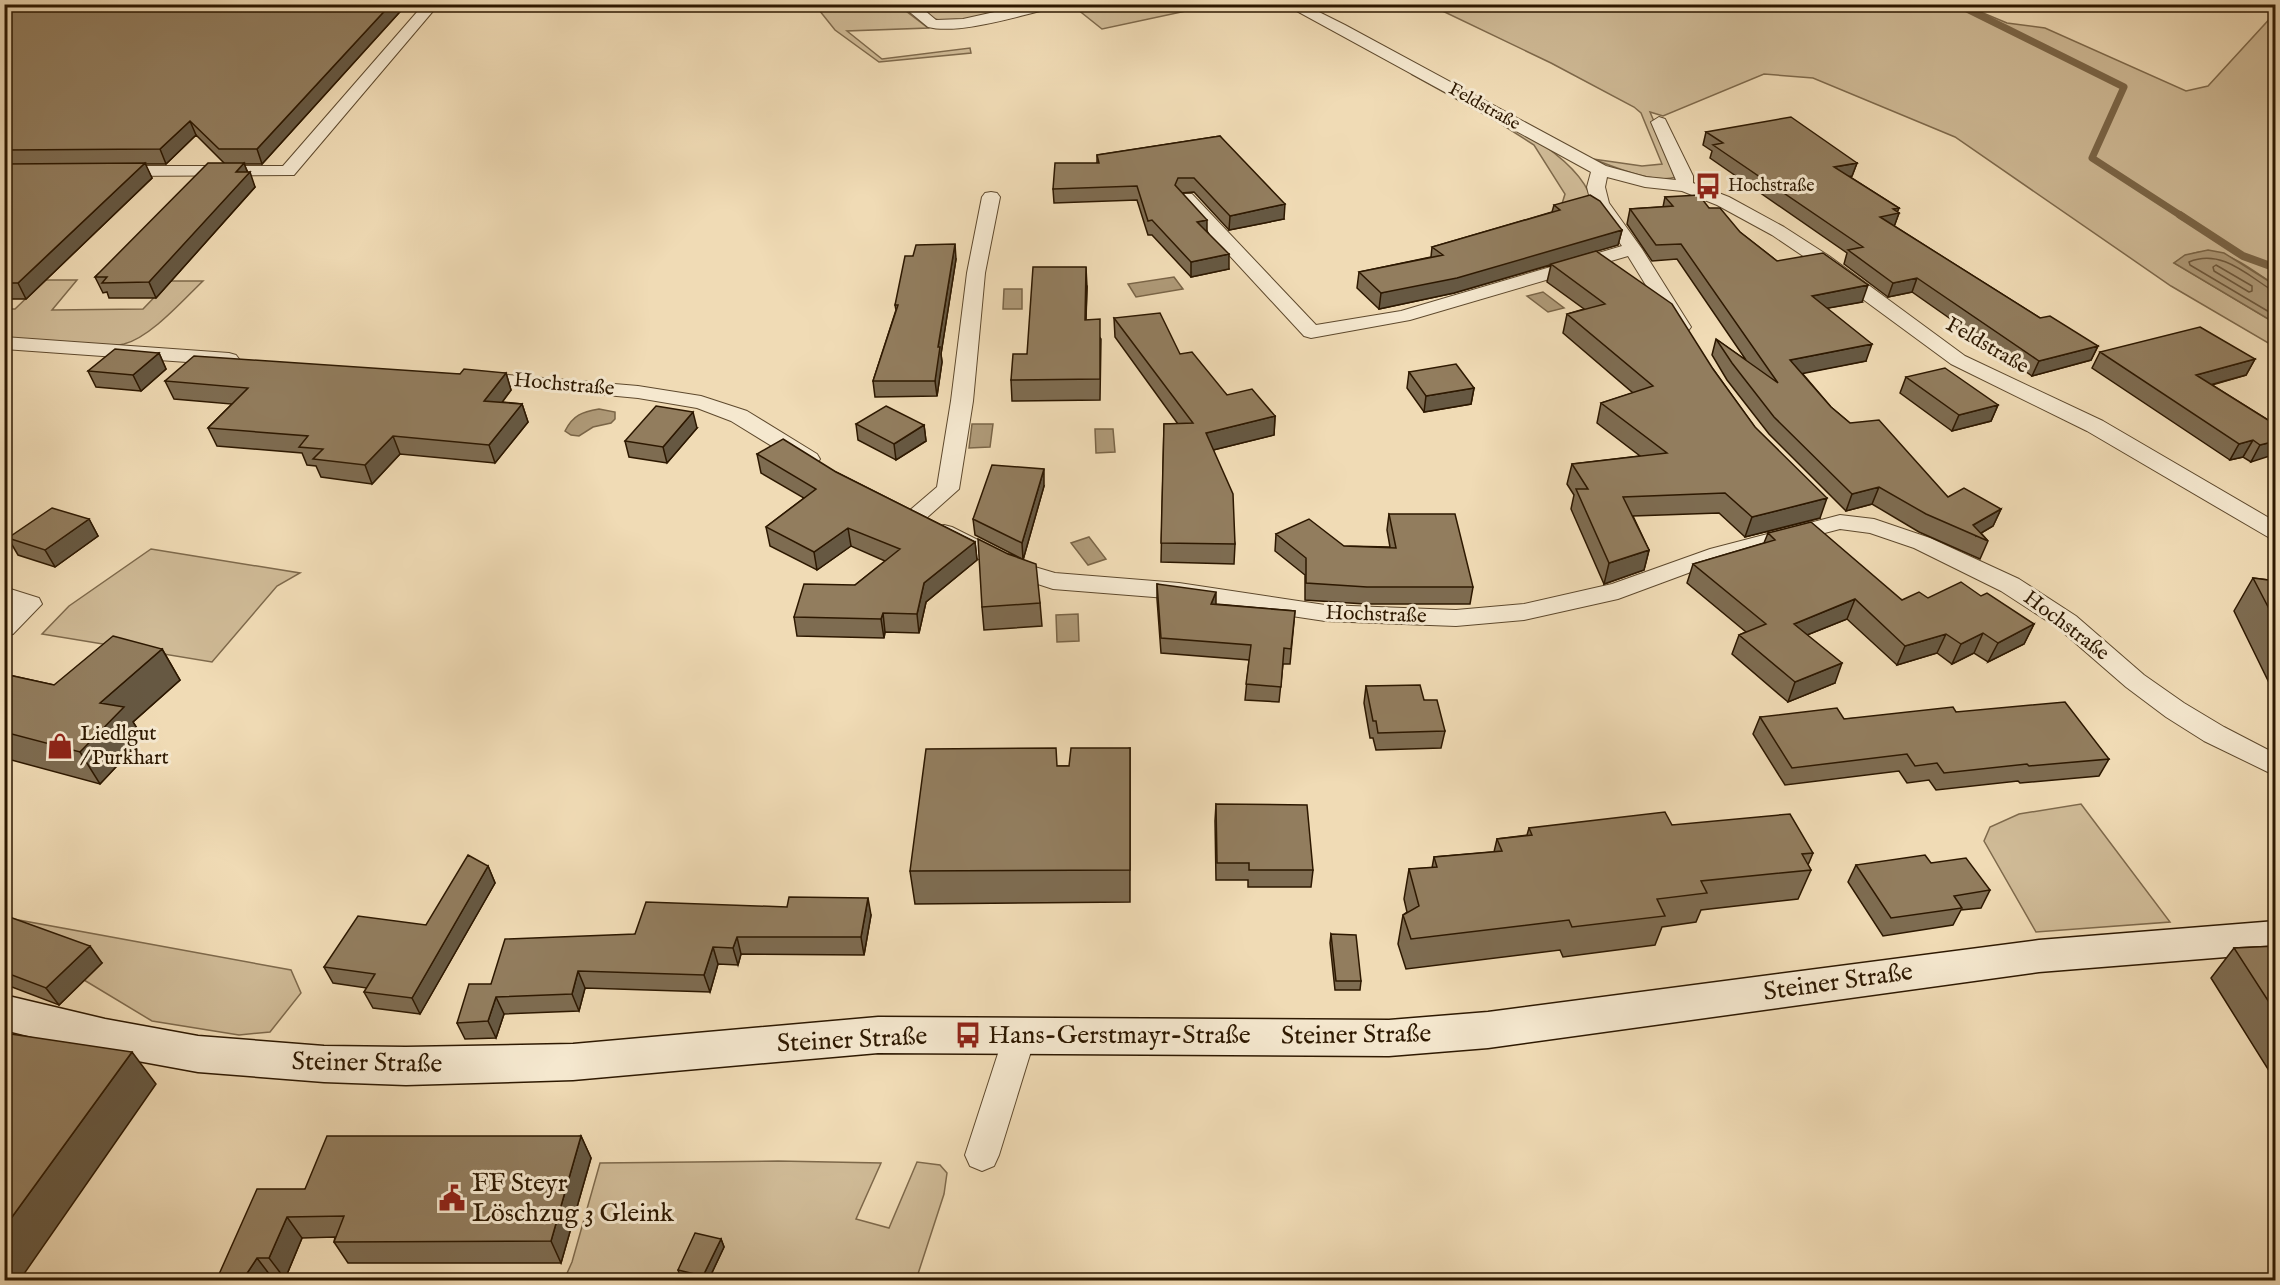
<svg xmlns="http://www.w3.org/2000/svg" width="2280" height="1285" viewBox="0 0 2280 1285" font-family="'IM FELL English',serif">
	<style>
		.green { fill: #cfba96; stroke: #7e694b; stroke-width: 1.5 }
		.water { fill: #ae9977; stroke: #7a6547; stroke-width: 1.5 }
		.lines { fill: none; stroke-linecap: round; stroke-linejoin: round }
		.shore { stroke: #6e583c; stroke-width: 1.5 }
		.stream-far1 { stroke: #7a6547; stroke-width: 7 }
		.stream { stroke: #7a6547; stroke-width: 8 }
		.street-casing { stroke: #5e492d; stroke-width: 2 }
		.secondary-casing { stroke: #2d1800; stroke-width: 3 }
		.street { fill: #f5e8cf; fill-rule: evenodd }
		.secondary { fill: #f5e8cf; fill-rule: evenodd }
		.wall { fill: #7e6c51; stroke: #2d1800; stroke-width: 1.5 }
		.shaded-wall { fill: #665842; stroke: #2d1800; stroke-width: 1.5 }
		.building { fill: #927d5e; stroke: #2d1800; stroke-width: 1.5 }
		.labels { text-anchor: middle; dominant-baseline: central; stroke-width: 6; stroke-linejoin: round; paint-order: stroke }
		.far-street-label { font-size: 18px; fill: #2d1800; stroke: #f5e8cf }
		.far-poi-label { font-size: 18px; fill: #2d1800; stroke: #f5e8cf; text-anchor: start }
		.street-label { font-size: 21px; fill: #2d1800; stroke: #f5e8cf }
		.poi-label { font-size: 21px; fill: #2d1800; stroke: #f5e8cf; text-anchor: start }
		.near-street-label { font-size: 26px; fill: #2d1800; stroke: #f5e8cf }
		.near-poi-label { font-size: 26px; fill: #2d1800; stroke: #f5e8cf; text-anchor: start }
	</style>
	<rect width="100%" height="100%" fill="#f0dbb5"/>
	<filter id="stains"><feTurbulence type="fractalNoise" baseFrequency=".00333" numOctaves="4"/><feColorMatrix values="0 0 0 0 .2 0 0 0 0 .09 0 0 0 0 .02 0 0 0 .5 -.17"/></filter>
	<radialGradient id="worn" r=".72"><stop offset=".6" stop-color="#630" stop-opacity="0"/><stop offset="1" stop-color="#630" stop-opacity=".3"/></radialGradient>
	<path class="green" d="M815 5H898L928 28 847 31 882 59 970 48 971 53 879 62 835 30Z
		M916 5H1038C1016 9 955 27 935 19 928 16 921 9 916 5Z
		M1075 5V4L1214 5 1102 29 1072 5Z
		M1430 5H1964L2007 23 2045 28 2186 91 2208 86 2275 13V285C2242 264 2213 235 2174 263L2275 323V347L2171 286 1955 137 1813 78 1764 74 1663 116 1650 112 1676 173V177C1654 184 1614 167 1593 159L1642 166 1662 164 1641 113 1634 107 1551 63Z
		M1411 74C1459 99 1576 146 1591 199L1561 207 1565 194 1534 145 1498 122Z
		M45 280H77L52 310 143 309 170 281H203C183 300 151 337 124 344 98 350 34 341 5 339L4 309H15Z
		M151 549 300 573 277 586 212 662 42 634 69 606Z
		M2081 804 2170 922 2036 932 1984 841 1990 827 2019 814Z
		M4 903 8 918 291 970 301 993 270 1032 239 1035 152 1021 84 980 101 963 5 928Z
		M778 1161 881 1163 856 1219 889 1228 917 1162 940 1165 947 1173 944 1194 916 1280H564L572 1262 600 1163Z"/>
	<path class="water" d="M2208 250 2224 253 2275 285V323L2174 263 2185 255Z
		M1174 277 1183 289 1136 297 1128 284Z
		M1004 289H1022V309H1003Z
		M1543 292 1564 308 1548 312 1527 296Z
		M599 409 615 412V419L611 423 593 427 579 436 571 435 565 431C573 415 582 412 599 409Z
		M972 424H993L990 447 969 448Z
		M1095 429H1113L1115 452 1096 453Z
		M1089 537 1106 559 1088 565 1071 543Z
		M1078 614 1079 641 1057 642 1056 615Z"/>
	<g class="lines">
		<path class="shore" d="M2216 265 2252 286V291L2249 292 2214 271 2213 267Z
			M2276 290 2270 289C2245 273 2220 249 2189 262L2190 265 2276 316"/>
		<path class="stream-far1" d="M1957 4 2124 87 2092 158 2183 217"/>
		<path class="stream" d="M2180 215 2243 256 2276 268"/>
		<g class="street-casing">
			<path id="street" d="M424 4H439L294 175 115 176 109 175 106 171 109 167 115 166H283Z
				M900 4H917L936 20 963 19 1030 4H1060L1053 8C1021 15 959 35 928 27Z
				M1284 4H1303L1345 25 1606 166 1646 177 1676 180 1651 122 1659 117 1665 119 1693 176V183L1729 197 1784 227 1829 256 1965 356 2103 421 2276 522V539L2268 537 2087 431 1951 364 1815 264 1772 235 1717 205 1682 191 1645 187 1607 177 1605 187 1609 203 1642 249 1691 327 1688 331H1674L1628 256 1410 320 1311 338 1304 336 1180 202 1177 198 1180 194H1192L1316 325 1401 311 1622 246 1591 203 1587 187 1591 172Z
				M991 192 997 193 1000 197 985 273 973 401 959 489 922 522 914 524 906 522 902 517 937 487 951 401 967 273 982 197 985 193Z
				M4 337 229 353 236 355 239 359 236 363 229 365 4 349Z
				M474 372 638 386 701 396 747 411 817 454 820 459 817 464 809 466 801 464 731 421 697 408 638 398 467 382 464 378 467 374Z
				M1840 515 1874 519 1930 538 2019 579 2076 616 2144 675 2184 703 2224 727 2276 754V776L2204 741 2166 717 2126 687 2058 628 2001 591 1914 548 1870 533 1840 529 1726 559 1618 599 1524 620 1456 626 1325 621 1179 599 1053 589 1010 575 936 537 932 532 936 527 944 525 952 527 1028 565 1055 573 1179 583 1325 605 1456 610 1524 604 1612 584 1710 549Z
				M4 587 39 598 42 604 13 634 4 636V614L12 607 4 604Z
				M1020 1021 1031 1025 1036 1035 999 1155 994 1166 982 1171 970 1166 965 1155 1004 1035 1009 1025Z"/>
		</g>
		<g class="secondary-casing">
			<path id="secondary" d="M2276 921V953L2039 972 1488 1048 1389 1056 878 1053 573 1080 406 1085 324 1082 198 1072 105 1055 4 1030V995L105 1019 198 1036 324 1046 406 1047 573 1044 878 1017 1389 1020 1488 1012 2039 940Z"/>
		</g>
		<use href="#street" class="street"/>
		<use href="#secondary" class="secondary"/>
	</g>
	<path class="wall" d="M4 4H407L262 164H244L255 187 156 298H109L107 292 103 293 95 277 224 163 196 135 166 164H145L152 178 26 299H4Z
		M1706 132 1857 163 1852 176 1850 177 1899 208 1897 212 1899 213 1894 226 2040 318 2098 346 2091 360 2032 376 1912 292 1888 297 1844 264 1847 253 1710 158 1712 151 1703 145Z
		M1220 136 1284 219 1229 230 1194 192 1182 193 1207 231 1229 269 1191 277 1152 235H1148L1137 200 1054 203 1053 189 1097 163V155Z
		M1665 197 1709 208 1777 261 1862 302 1827 308 1866 361 1802 373 1831 407 1850 423 1948 497 2001 509 1993 526 1981 533 1988 541 1980 559 1919 532 1872 504 1846 511 1769 434 1727 380 1712 355 1716 339 1746 360 1677 259 1652 261 1627 224 1630 209 1663 207Z
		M1554 205 1622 230 1618 245 1596 251 1713 369 1820 518 1745 537 1719 513 1633 516 1649 550 1644 570 1604 584 1571 509 1574 495 1567 484 1572 464 1640 456 1597 423 1601 403 1633 393 1563 333 1567 314 1584 309 1547 282 1551 265 1454 293 1379 309 1357 288 1359 272 1431 257 1432 247 1552 212Z
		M913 256 956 259 941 354 942 362 937 396 875 397 873 381 896 310 895 305Z
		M1087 287 1086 320 1101 339 1100 400 1012 401 1011 380 1027 354Z
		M1114 318 1180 354 1227 395 1275 416 1274 435 1213 450 1235 544 1234 564 1161 562 1164 424H1178L1115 337Z
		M2100 352 2255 359 2246 375 2212 385 2276 425 2251 462 2243 457 2230 460 2092 368Z
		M159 353 166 369 141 391 96 387 88 371Z
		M1409 372 1474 388 1471 404 1424 412 1407 388Z
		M506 373 511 390 502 402 522 404 528 422 495 463 400 454 372 484 321 477 316 466 307 465 302 453 217 446 208 428 232 404 174 399 165 381Z
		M1906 377 1998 405 1991 421 1952 431 1900 393Z
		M856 424 924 425 926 441 896 460 858 440Z
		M697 428 667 463 629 457 625 441Z
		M757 454 836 472 975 542 977 560 926 602 919 633 885 632 884 638 797 636 794 617 855 585 885 561 851 546 817 570 770 546 766 527 804 498 761 473Z
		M1044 486 1023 560 1040 603 1042 626 984 630 982 607 1008 554 1022 559 975 535 973 519Z
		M1389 514 1473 587 1470 604H1365L1305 600V575L1275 551 1276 534 1344 546 1390 547 1387 530Z
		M89 519 98 536 55 567 18 555 8 538Z
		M1768 533 1902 600 1981 596 2034 624 2024 644 1988 662 1974 653 1952 664 1937 653 1897 665 1847 619 1807 635 1835 683 1788 702 1732 654 1739 635 1746 632 1687 583 1693 564 1764 543Z
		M2253 578 2276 581V697L2234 611Z
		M1157 584 1216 604 1295 611 1290 664H1283L1279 702 1245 700 1249 660 1161 653 1157 599Z
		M162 649 180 680 133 722 143 738 100 784 4 758V674L54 685Z
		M1366 686 1424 700 1445 731 1441 748 1376 750 1373 738H1370L1364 703Z
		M1956 712 2109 759 2099 776 2020 783 2018 781 1936 790 1929 780 1907 783 1899 771 1785 785 1753 734 1760 717 1844 719Z
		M1130 748V902L915 904 910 871 1057 766H1069Z
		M1216 804 1313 870 1311 887H1248V880H1216L1215 821Z
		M1672 825 1813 853 1808 865 1811 870 1798 899 1701 910 1696 922 1662 927 1655 945 1563 957 1560 950 1406 969 1398 944 1403 915 1407 912 1404 899 1409 869 1432 868 1434 857 1494 852 1497 839 1527 835 1529 828Z
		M1931 863 1990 890 1981 908 1961 910 1953 925 1883 936 1848 882 1856 865Z
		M488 866 495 883 420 1014 373 1008 364 992 367 988 333 983 324 967 426 925Z
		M4 915 102 963 59 1005 4 984Z
		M871 915 864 955 741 954 738 965 718 964 710 992 585 988 579 1011 504 1014 496 1038 465 1039 457 1023 491 984 635 934Z
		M1331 934 1361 981 1360 990H1335L1330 943Z
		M2276 946V1082L2211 978 2234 948Z
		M581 1136 591 1158 561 1263H348L334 1242 335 1237 302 1238 285 1279 216 1281 305 1189Z
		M721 1239 724 1247 708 1281H691L681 1278 678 1270Z"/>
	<path class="shaded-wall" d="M391 4H407L262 164 257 149Z
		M190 121 196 135 166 164 160 149Z
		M145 163 152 178 26 299 18 283Z
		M244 163 248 174 250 172 255 187 156 298 149 282 236 172Z
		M1857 163 1852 176 1830 180 1834 167Z
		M1285 204 1284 219 1229 230 1230 216Z
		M1899 208 1897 213H1899L1894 227 1880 217 1893 209Z
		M1207 220V234L1197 222Z
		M1622 230 1618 245 1454 293 1379 309 1381 293Z
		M955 244 956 259 941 354 942 362 937 396 935 381 938 347Z
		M1229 254V269L1191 277V262Z
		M1086 267 1087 287 1085 341V320Z
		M1917 278 1912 292 1888 297 1893 283Z
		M1868 285 1862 302 1806 312 1812 296Z
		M1872 344 1866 361 1785 377 1790 360Z
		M2098 346 2091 360 2032 376 2039 361Z
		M159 353 166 369 141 391 133 375Z
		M2255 359 2246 375 2188 391 2196 375Z
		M506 373 511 390 490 419 484 401Z
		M1474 388 1471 404 1424 412 1426 396Z
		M522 404 528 422 495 463 489 445Z
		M1998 405 1991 421 1952 431 1959 415Z
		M693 412 697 428 667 463 663 447Z
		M1275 416 1274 435 1205 452 1206 433Z
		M924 425 926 441 896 460 894 444Z
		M393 436 400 454 372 484 365 465Z
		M2253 440 2243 457 2230 460 2239 444Z
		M2276 441V454L2251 462 2260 445Z
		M1044 469V486L1023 560 1022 543Z
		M1879 487 1872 504 1846 511 1852 494Z
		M1827 498 1820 518 1745 537 1752 517Z
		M2001 509 1993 526 1976 536 1973 525Z
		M89 519 98 536 55 567 45 550Z
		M848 528 851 546 817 570 814 552Z
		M975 542 977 560 926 602 919 633 917 614 924 583Z
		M1649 550 1644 570 1604 584 1609 563Z
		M1216 592V608L1211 604Z
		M1855 599 1847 619 1787 643 1794 624Z
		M883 613 885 632 884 638 881 619Z
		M2034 624 2024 644 1988 662 1998 643Z
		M1983 633 1974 653 1952 664 1961 644Z
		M1946 634 1937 653 1897 665 1905 646Z
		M162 649 180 680 133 722 143 738 100 784 80 752 100 703Z
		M1842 663 1835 683 1788 702 1795 682Z
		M488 866 495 883 420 1014 412 998Z
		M868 898 871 915 864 955 861 937Z
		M737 937 741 954 738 965 733 948Z
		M90 946 102 963 59 1005 46 988Z
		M713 947 718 964 710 992 704 975Z
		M578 971 585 988 579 1011 572 994Z
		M496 997 504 1014 496 1038 488 1021Z
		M132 1052 156 1084 19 1281H4V1228Z
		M581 1136 591 1158 561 1263 551 1241Z
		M287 1217 302 1238 285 1279 269 1258Z
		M721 1239 724 1247 708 1281H705L703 1276Z
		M257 1258 273 1279 272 1281H242Z"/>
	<path class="building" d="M4 4H391L257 149H219L190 121 160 149 4 150V141L6 140H4Z
		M1791 117 1857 163 1834 167 1899 208 1893 209 1899 213 1880 217 2040 318 2050 316 2098 346 2039 361 1917 278 1893 283 1848 250 1863 247 1713 145 1723 143 1706 132Z
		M1220 136 1285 204 1230 216 1194 178H1178L1175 185 1207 220 1197 222 1229 254 1191 262 1152 220 1148 221 1137 186 1053 189 1055 163H1099L1097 155Z
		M145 163 18 283H4V164Z
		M208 163H244L236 172H250L149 282 102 283 107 277H95Z
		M1590 195 1600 201 1622 230 1457 278 1381 293 1359 272 1443 255 1432 247 1560 210 1554 205Z
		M1699 195 1709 208H1720L1740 232 1777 261 1823 253 1868 285 1812 296 1872 344 1790 360 1831 407 1850 423 1879 420 1948 497 1964 488 2001 509 1973 525 1988 541 1926 514 1879 487 1852 494 1774 417 1732 363 1716 339 1778 383 1681 244 1656 245 1630 209 1673 206 1665 197Z
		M955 244 938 347H940L935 381H873L898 305H895L905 256H913L916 245Z
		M1596 251 1672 304 1713 369 1755 427 1827 498 1752 517 1725 493 1623 497 1649 550 1609 563 1576 489H1588L1572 464 1667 453 1601 403 1653 386 1567 314 1605 304 1551 264Z
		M1033 267H1086L1085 320 1100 319V379L1011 380 1013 354H1027Z
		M1160 313 1180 354 1192 352 1227 395 1252 389 1275 416 1206 433 1233 494 1235 544 1161 543 1164 424 1193 423 1114 318Z
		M2200 327 2255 359 2196 375 2276 425V441L2260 445 2253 440 2239 444 2100 352Z
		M115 349 159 353 133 375 88 371Z
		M194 356 460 374 464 369 506 373 484 401 522 404 489 445 393 436 365 465 313 459 323 449 299 447 308 436 208 428 248 388 165 381Z
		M1456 364 1474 388 1426 396 1409 372Z
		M1945 368 1998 405 1959 415 1906 377Z
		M656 406 693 412 663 447 625 441Z
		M886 406 924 425 894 444 856 424Z
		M783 439 836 472 975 542 924 583 917 614 883 613 881 619 794 617 804 584 855 585 900 549 848 528 814 552 766 527 816 489 757 454Z
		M992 465 1044 469 1022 543 973 519Z
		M52 508 89 519 45 550 8 538Z
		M1389 514H1455L1473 587H1367L1306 583V558L1276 534 1309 519 1344 546 1396 548Z
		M1811 522 1902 600 1919 592 1928 598 1961 582 1981 596 1987 593 2034 624 1998 643 1983 633 1961 644 1946 634 1905 646 1855 599 1794 624 1842 663 1795 682 1739 635 1766 624 1693 564 1775 540 1768 533Z
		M978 539 1008 554 1036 564 1040 603 982 607Z
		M2253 578 2276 581V622Z
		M1157 584 1216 592 1211 604 1295 611 1291 649 1284 648 1281 687 1246 684 1251 645 1161 638Z
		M113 636 162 649 100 703 124 707 80 752 4 732V674L54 685Z
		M1420 685 1424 700H1437L1445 731 1378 733 1376 721H1373L1366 686Z
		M2065 702 2109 759 2029 766 2027 764 1944 773 1937 763 1915 766 1907 754 1792 768 1760 717 1837 708 1844 719 1953 707 1956 712Z
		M1056 748 1057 766H1069L1071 748H1130V870L910 871 926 749Z
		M1216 804 1307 805 1313 870H1249V863H1217Z
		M1665 812 1672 825 1790 814 1813 853 1802 854 1811 870 1701 881 1707 893 1657 899 1665 916 1572 927 1569 920 1411 939 1403 915 1419 906 1409 869 1437 867 1434 857 1502 851 1497 839 1532 835 1529 828Z
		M468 855 488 866 412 998 364 992 375 974 324 967 358 916 426 925Z
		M1925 855 1931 863 1966 858 1990 890 1954 896 1962 908 1891 918 1856 865Z
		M789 897 868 898 861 937H737L733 948 713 947 704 975 578 971 572 994 496 997 488 1021 457 1023 469 984H491L505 939 635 934 646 902 787 907Z
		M4 915 90 946 46 988 4 972Z
		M1331 934 1356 935 1361 981H1336Z
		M2276 946V1013L2234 948Z
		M4 1033 132 1052 4 1228Z
		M327 1136H581L551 1241 334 1242 344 1216 287 1217 269 1258H257L242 1281H216L257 1189H305Z
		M695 1233 721 1239 703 1276 678 1270Z"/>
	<defs>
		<g id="bus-bare" transform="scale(2.07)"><path d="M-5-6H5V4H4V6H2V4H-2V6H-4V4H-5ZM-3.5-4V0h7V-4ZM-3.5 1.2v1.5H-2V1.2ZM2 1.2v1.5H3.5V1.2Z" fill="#8f2418" stroke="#f5e8cf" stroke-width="2.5" paint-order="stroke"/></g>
		<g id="shop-bare" transform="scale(2.07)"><path d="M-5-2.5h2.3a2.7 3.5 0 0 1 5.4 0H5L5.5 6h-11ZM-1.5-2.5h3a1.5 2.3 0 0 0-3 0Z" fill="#8f2418" stroke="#f5e8cf" stroke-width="2.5" paint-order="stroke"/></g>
		<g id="civic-bare" transform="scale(2.07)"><path d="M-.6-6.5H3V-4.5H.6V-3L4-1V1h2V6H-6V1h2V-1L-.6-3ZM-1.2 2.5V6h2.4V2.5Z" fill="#8f2418" stroke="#f5e8cf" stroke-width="2.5" paint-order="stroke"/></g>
	</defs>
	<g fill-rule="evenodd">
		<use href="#bus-bare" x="1708" y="186"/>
		<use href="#shop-bare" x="60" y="746"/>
		<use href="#bus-bare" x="968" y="1035"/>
		<use href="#civic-bare" x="452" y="1198"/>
	</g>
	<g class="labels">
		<g class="far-street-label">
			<text transform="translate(1484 107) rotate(29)">Feldstraße</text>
		</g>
		<g class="far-poi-label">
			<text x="1728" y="186">Hochstraße</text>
		</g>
		<g class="street-label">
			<text transform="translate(1987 346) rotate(30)">Feldstraße</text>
			<text transform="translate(564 385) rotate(5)">Hochstraße</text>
			<text transform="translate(1376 615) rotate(2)">Hochstraße</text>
			<text transform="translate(2066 626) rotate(37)">Hochstraße</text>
		</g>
		<g class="poi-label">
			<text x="80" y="734">Liedlgut<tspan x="80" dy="24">/ Purkhart</tspan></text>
		</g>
		<g class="near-street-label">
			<text transform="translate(1838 982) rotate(-8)">Steiner Straße</text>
			<text transform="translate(1356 1035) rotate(-1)">Steiner Straße</text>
			<text transform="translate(852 1040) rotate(-3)">Steiner Straße</text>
			<text transform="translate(367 1063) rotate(1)">Steiner Straße</text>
		</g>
		<g class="near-poi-label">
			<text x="988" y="1035">Hans-Gerstmayr-Straße</text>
			<text x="472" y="1183">FF Steyr<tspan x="472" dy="30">Löschzug 3 Gleink</tspan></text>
		</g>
	</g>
	<rect width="2280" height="1285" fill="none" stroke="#f0dbb5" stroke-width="24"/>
	<rect x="6" y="6" width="2268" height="1273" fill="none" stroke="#2d1800" stroke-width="3"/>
	<rect x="12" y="12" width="2256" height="1261" fill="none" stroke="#2d1800" stroke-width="1.5"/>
	<rect width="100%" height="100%" filter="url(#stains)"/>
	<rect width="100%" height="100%" fill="url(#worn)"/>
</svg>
